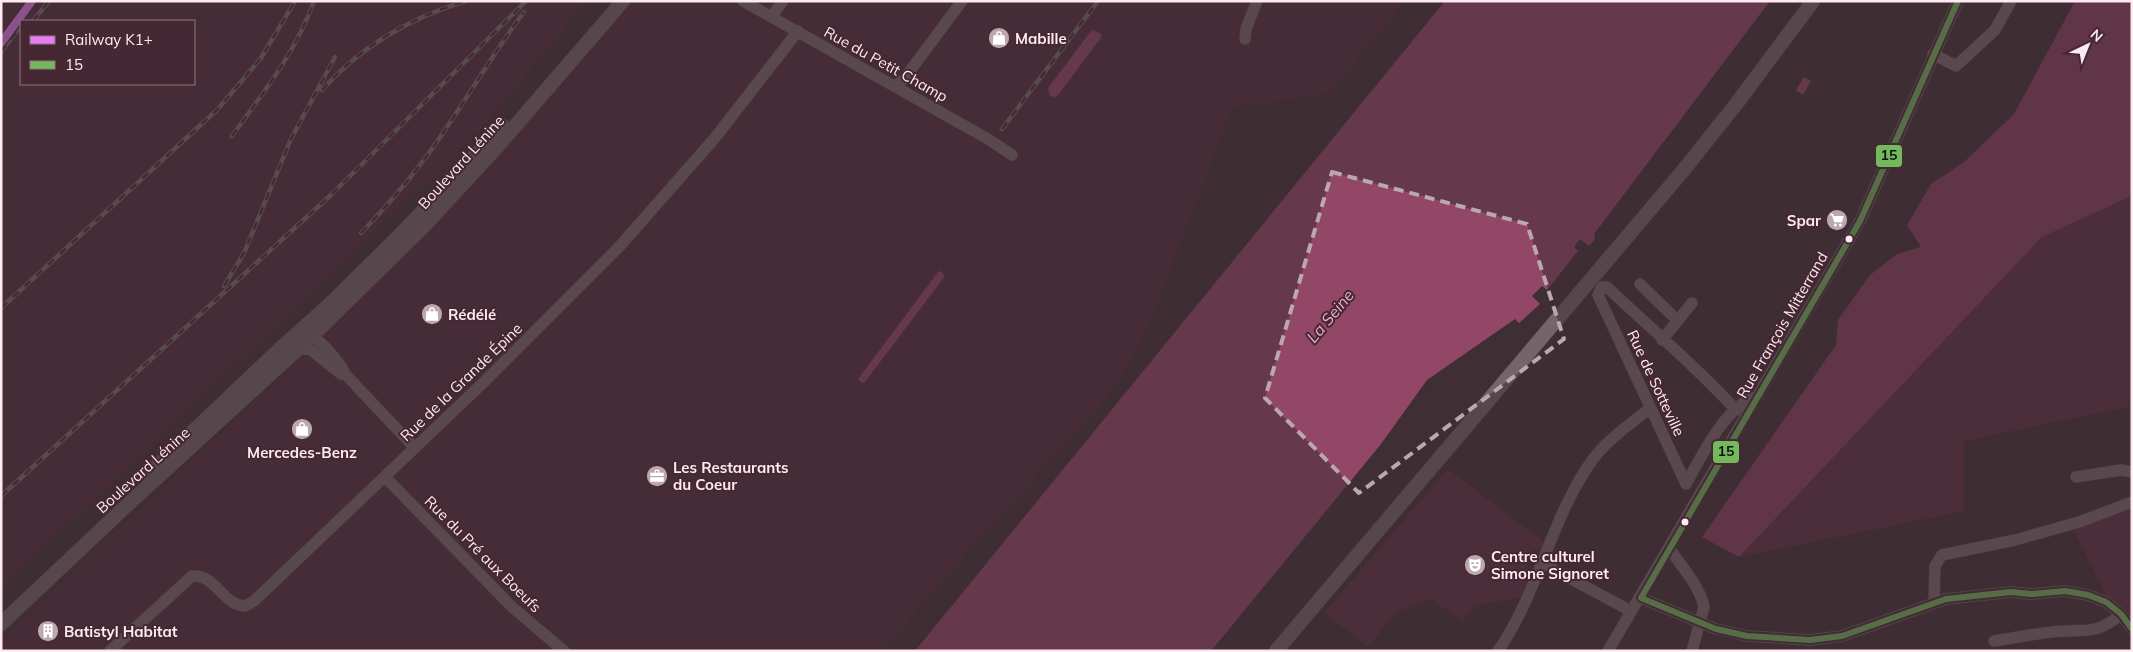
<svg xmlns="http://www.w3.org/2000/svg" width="2133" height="652" viewBox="0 0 2133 652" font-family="Mulish,sans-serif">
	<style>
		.built { fill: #4d2b38; fill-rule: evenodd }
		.green { fill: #5c2d40 }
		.forest { fill: #873e5d }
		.water { fill: #934766 }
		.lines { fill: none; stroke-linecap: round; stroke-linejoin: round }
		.minor-casing { stroke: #584a4f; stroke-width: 12 }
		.major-casing { stroke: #584a4f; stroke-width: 15 }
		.minor { stroke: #786a70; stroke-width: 11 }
		.major { stroke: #76646b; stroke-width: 14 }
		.rail-casing { stroke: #796d71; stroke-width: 4.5 }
		.rail { stroke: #452833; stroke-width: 2.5; stroke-dasharray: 8; stroke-linecap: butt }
		.bus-1-casing { stroke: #452833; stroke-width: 10 }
		.bus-1 { stroke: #73ba5c; stroke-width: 6 }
		.rail-1-casing { stroke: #452833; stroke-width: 11 }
		.rail-1 { stroke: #e97df5; stroke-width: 8 }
		.marked { fill: none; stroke: #bba8af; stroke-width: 4; stroke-dasharray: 10 6; stroke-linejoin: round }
		.bus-dot { fill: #feeaf1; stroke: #452833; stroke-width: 2 }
		.labels { text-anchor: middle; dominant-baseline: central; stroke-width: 4; stroke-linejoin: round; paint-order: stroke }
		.poi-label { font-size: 15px; font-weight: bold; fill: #feeaf1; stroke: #452833; text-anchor: start }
		.street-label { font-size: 15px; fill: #feeaf1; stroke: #452833 }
		.water-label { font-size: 16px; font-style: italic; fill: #f2adc6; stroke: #452833 }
		.line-badge { stroke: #452833; stroke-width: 2 }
		.pale-badge-label { font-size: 14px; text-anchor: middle; font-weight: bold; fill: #111 }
	</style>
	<rect width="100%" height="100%" fill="#3f2e34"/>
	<path class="built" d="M1 1H587L474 137 1 588ZM21 21H194V84H21Z
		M634 1H1405L1329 93 1232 108 1150 323 1132 359 1109 395 930 594 884 651H1V640L336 324 504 148Z"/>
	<path class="green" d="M2132 196V406L1964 441V511L1739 557 2042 237Z
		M1448 469 1544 542 1541 550H1533C1524 562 1527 565 1530 577L1521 598 1474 605 1463 621 1431 599 1393 614 1379 634 1367 646 1324 613Z
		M2132 505V615L2110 599 2106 594 2073 529Z"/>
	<path class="forest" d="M2075 1H2132V196L2042 237 1739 557 1702 537 1836 345 1838 320 1870 275 1897 254 1921 247 1907 225 1931 184 1963 163 2014 114Z"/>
	<path class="water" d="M1445 1H1770L1594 234 1595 239 1589 246 1580 239 1574 247 1578 251 1547 290 1542 286 1532 296 1540 304 1519 323 1515 319 1427 380 1381 444 1211 651H915Z
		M1094 30 1102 35 1100 39 1059 94 1055 97 1050 96 1048 88 1091 31Z
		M1804 77 1811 81 1803 95 1796 90Z
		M941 271 945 276 865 382 862 383 858 379 938 272Z"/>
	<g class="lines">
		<g class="minor-casing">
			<path id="minor" d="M743 1 988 139 1012 155
				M771 17 783 1
				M1245 39 1246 29 1257 1
				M1933 54 1956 66 1995 30 2011 1
				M895 86 904 79 962 1
				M1640 284 1678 321
				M305 333C318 335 340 363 346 375L415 448
				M1662 340 1692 303
				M300 348 311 350 341 374
				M385 477 512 607 564 651
				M2076 477 2121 470 2132 472
				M1686 484 1598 295 1602 287H1607C1650 328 1696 366 1736 410
				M1686 484C1701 457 1726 404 1758 396
				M1669 548C1681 566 1700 586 1704 607L1692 651
				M1542 560 1554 570 1631 611
				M1641 598 1716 629 1734 633 1747 636 1810 640 1842 636 1946 599 2011 592 2031 594 2065 591 2088 595 2106 602 2121 614 2132 629
				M1934 602 1935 566 1942 555 2015 540 2079 522 2132 502
				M1994 641C2013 638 2033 634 2052 632 2083 628 2095 637 2121 614
				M110 651 192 576C216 574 222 605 245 606L254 601 485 381 619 247 714 139 798 31
				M1498 651C1539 592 1551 517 1593 459 1608 439 1632 423 1650 408
				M1608 651 1860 221 1958 1"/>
		</g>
		<g class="major-casing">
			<path id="major" d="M147 475 283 346 330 304 402 233 503 126
				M1 624 124 508 313 335 425 225 497 147 623 1
				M1276 651 1682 172 1737 103 1813 1"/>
		</g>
		<use href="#minor" class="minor"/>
		<use href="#major" class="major"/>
		<g class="rail-casing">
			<path id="rail" d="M33 21 49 1
				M1 52 21 26
				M322 90C361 46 409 18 466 1
				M1002 129 1098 1
				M232 136C263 93 296 52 314 1
				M361 233C393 200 422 165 447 127 473 89 496 49 524 12
				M224 286 244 253 291 139 335 57
				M1 308 218 109 261 58 295 1
				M1 496 332 194 526 1"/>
		</g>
		<use href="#rail" class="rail"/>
		<g class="bus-1-casing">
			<path id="bus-1" d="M1641 598 1860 221 1958 1
				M1641 598 1716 629 1747 636 1810 640 1842 636 1946 599 2011 592 2031 594 2065 591 2088 595 2106 602 2121 614 2132 629"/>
		</g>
		<use href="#bus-1" class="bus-1"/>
		<g class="rail-1-casing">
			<path id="rail-1" d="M1 43 32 1"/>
		</g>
		<use href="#rail-1" class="rail-1"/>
	</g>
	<path d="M0 0H2133V652H0ZM1332 172 1527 224 1564 339 1359 493 1265 398Z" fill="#3f2e34" fill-opacity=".55" fill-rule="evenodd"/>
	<path class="marked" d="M1332 172 1527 224 1564 339 1359 493 1265 398Z"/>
	<defs>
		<g id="shop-disc" transform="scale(1.125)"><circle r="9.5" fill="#bba8af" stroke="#452833"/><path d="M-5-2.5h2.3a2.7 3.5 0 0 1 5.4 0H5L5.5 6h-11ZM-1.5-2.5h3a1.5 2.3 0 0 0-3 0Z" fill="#fff"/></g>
		<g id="supermarket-disc" transform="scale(1.125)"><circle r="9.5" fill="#bba8af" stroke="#452833"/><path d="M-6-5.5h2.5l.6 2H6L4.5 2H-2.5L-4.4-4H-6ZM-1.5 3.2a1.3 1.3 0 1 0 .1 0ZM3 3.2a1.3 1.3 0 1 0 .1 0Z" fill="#fff"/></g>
		<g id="office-disc" transform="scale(1.125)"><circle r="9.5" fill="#bba8af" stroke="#452833"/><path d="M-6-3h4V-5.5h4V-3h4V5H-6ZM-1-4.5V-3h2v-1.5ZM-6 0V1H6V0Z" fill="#fff"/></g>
		<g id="theatre-disc" transform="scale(1.125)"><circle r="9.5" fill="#bba8af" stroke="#452833"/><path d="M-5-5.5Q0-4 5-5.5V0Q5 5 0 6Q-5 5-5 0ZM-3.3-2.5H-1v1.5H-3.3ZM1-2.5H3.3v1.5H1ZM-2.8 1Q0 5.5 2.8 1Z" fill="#fff"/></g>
		<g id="building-disc" transform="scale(1.125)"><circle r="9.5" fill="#bba8af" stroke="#452833"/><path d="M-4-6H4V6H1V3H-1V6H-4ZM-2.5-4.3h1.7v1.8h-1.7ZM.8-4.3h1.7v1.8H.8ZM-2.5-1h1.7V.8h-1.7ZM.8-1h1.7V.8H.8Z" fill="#fff"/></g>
	</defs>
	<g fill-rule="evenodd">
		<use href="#shop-disc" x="999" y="38"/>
		<use href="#supermarket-disc" x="1837" y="220"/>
		<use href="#shop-disc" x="432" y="314"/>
		<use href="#shop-disc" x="302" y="429"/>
		<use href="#office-disc" x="657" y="476"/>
		<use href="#theatre-disc" x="1475" y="565"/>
		<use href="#building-disc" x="48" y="631"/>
	</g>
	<g class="bus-dot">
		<circle cx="1849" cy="239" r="4.5"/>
		<circle cx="1685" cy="522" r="4.5"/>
	</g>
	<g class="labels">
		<g class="poi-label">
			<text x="1015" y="38">Mabille</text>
			<text x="1821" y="220" text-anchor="end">Spar</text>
			<text x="448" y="314">Rédélé</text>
			<text x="302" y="452" text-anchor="middle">Mercedes-Benz</text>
			<text x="673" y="467">Les Restaurants<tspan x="673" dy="17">du Coeur</tspan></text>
			<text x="1491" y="556">Centre culturel<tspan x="1491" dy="17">Simone Signoret</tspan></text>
			<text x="64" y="631">Batistyl Habitat</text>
		</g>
		<g class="street-label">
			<text transform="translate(886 64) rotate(29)">Rue du Petit Champ</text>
			<text transform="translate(461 162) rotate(-48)">Boulevard Lénine</text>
			<text transform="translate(1782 325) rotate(-60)">Rue François Mitterrand</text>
			<text transform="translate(461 382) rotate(-44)">Rue de la Grande Épine</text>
			<text transform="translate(1656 383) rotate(65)">Rue de Sotteville</text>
			<text transform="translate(143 470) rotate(-42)">Boulevard Lénine</text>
			<text transform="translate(483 554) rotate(45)">Rue du Pré aux Boeufs</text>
		</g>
		<g class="water-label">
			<text transform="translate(1330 316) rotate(-50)">La Seine</text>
		</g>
	</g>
	<g class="line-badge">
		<rect x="1875" y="144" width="28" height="24" rx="5" fill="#73ba5c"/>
		<rect x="1712" y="440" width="28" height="24" rx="5" fill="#73ba5c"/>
	</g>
	<g class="pale-badge-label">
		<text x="1889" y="160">15</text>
		<text x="1726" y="456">15</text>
	</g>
	<rect width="2133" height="652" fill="none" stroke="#feeaf1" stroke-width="5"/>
	<rect x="20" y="20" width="175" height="65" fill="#452833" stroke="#8f767f"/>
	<rect x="30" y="36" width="25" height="8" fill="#e97df5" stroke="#8f767f"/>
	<text x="65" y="45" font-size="15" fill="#feeaf1">Railway K1+</text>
	<rect x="30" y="61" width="25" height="8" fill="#73ba5c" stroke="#8f767f"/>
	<text x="65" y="70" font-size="15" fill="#feeaf1">15</text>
	<g transform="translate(2088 45) rotate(43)" stroke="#452833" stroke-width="4" paint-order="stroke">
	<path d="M0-4L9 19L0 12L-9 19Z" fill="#feeaf1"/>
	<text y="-8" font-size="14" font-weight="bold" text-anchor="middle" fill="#feeaf1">N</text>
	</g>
</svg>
